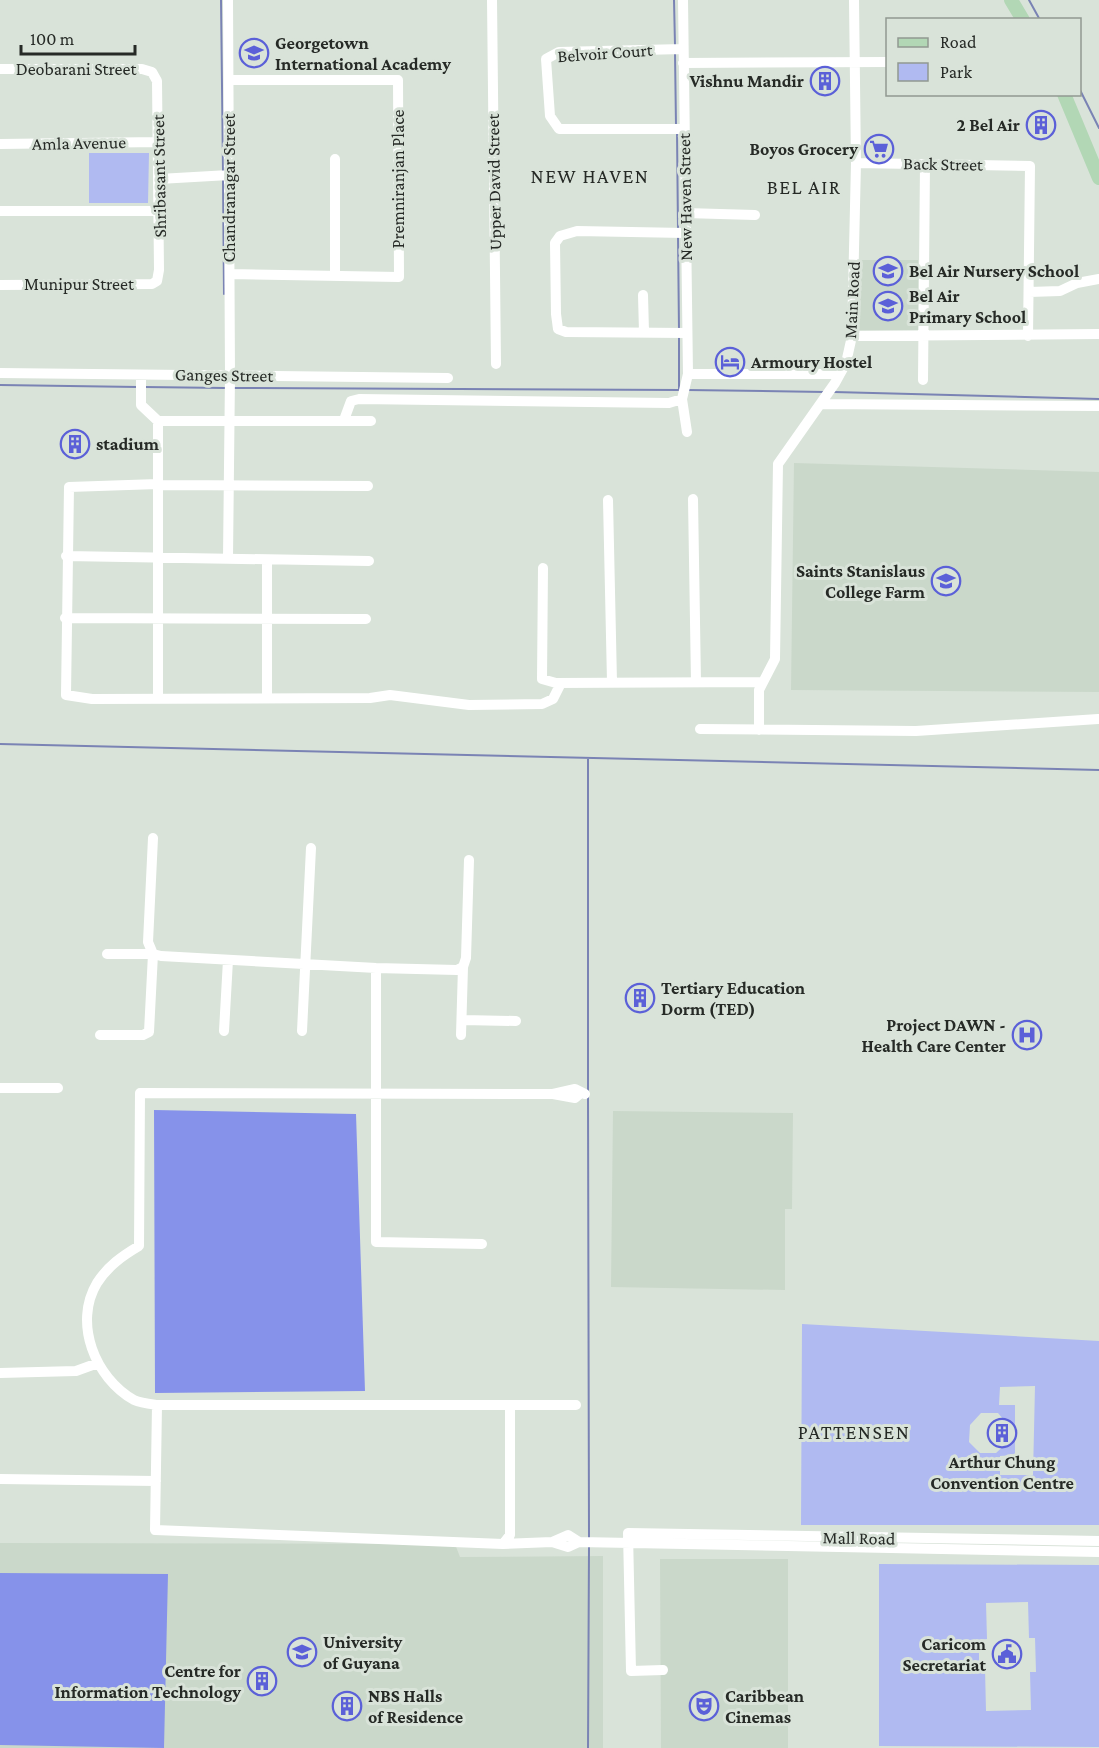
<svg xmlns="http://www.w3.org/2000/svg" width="1099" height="1748" viewBox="0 0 1099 1748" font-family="'Crimson Pro',serif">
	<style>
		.built { fill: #cad8ca }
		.green { fill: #b0baf1; fill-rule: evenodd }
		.forest { fill: #8692ea }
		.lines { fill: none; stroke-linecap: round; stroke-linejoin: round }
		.stream { stroke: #7a83b4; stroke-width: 2 }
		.minor { stroke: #fff; stroke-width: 10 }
		.major { stroke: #b2d7b5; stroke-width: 14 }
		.labels { text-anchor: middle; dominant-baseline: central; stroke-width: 6; stroke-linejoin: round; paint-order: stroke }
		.poi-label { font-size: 18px; font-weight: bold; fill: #262a26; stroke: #d9e3d9; text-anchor: start }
		.street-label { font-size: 18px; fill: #262a26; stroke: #d9e3d9 }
		.neighbourhood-label { font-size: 20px; letter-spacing: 1.5px; fill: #262a26; stroke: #d9e3d9 }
	</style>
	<rect width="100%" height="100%" fill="#d9e3d9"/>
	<path class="built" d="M858 260H918V330H858Z
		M794 463 1099 472V692L791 690Z
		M613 1111 793 1113 792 1209H785V1290L611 1287Z
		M0 1543 455 1544 460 1557 603 1556V1748H0Z
		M660 1559H788V1748H661Z"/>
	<path class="green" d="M89 153H149L148 203H89Z
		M802 1324 1099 1341V1525H801ZM1035 1386 1033 1475H1000V1456L1015 1455V1441H1009L996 1453H980L969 1442 970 1425 981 1413H998L1009 1426H1015V1405H999L1000 1387Z
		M879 1564 1099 1565V1747L879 1746ZM1028 1602 1029 1638H1035L1036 1672H1030L1031 1710 986 1711 985 1669H979V1640L987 1639 986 1603Z"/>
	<path class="forest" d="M154 1110 356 1114 365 1391 155 1393Z
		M0 1573 168 1574 164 1748 0 1745Z"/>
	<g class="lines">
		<path class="stream" d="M221 0 223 171
			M674 0 675 45
			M1029 0 1040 20
			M675 53 676 126
			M1080 90 1099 128
			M677 131 678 231
			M223 180 224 294
			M678 236 679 330
			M679 335V390
			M0 385 138 387
			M144 387 225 388
			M234 388 681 390
			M687 390 825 392
			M834 392 1099 399
			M0 744 1099 770
			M588 758V1091
			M588 1097 589 1538
			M588 1748 589 1547"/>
		<path class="minor" d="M492 0 496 364
			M683 49 559 52 546 59 550 116 559 129H684
			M683 63 888 62
			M0 69H142L152 72 157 81 159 270 157 281 152 284 0 285
			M229 80H398L399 277 230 274
			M0 144 159 142
			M335 159V276
			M856 163 1030 166 1028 336
			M159 179 229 175
			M0 211H159
			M685 213 755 215
			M685 233 577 231 560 236 555 243 556 314 558 329 566 332 686 333
			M1029 292 1060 291 1077 283 1099 279
			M643 295 644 332
			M852 336 1099 334
			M0 373 448 378
			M688 374H840
			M141 375V405L158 421H371
			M923 380 925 164
			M682 399 687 432
			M821 404 1099 406
			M344 420 351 401 359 399 669 403 682 399 688 374 683 0
			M158 421V699
			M158 484 69 487 66 695 92 699 370 698 390 695 469 705 542 704 553 699 561 683
			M158 485 368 486
			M693 499 696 682
			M608 500 612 682
			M66 556 369 561
			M228 558 230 375 228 0
			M267 560V698
			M543 568 542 679 556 683 761 682
			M65 618 366 619
			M700 729 916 731 1098 719
			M759 730V690L775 659 778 464 835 383 846 363 852 336 856 163 854 0
			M153 838 148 942 153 954 161 956 376 968 457 970 463 967 466 958 469 860
			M376 968V1242L482 1244
			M463 1020 516 1021
			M224 1031 228 960
			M302 1031 311 848
			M100 1035H143L149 1032 153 954H107
			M461 1035 463 967
			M0 1088H58
			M553 1094 575 1098 581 1093
			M0 1373 76 1371 98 1363
			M157 1405 155 1530 503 1544 510 1535V1405
			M576 1405H157C150 1404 141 1403 134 1400 95 1378 73 1323 97 1283 108 1266 122 1256 139 1246L140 1093 553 1094 575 1089 585 1094
			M0 1479 156 1481
			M552 1542 568 1535 579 1542
			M503 1544 552 1542 568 1547 579 1542 1099 1552
			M663 1670 631 1671 628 1533 1099 1541"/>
		<path class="major" d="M1011 0 1023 20
			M1064 94 1099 178"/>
	</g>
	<defs>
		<g id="school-ring" transform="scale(1.5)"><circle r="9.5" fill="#d9e3d9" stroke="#5b60d8" stroke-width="1.5"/><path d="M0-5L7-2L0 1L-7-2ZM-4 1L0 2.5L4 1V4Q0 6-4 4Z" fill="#5b60d8"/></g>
		<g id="building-ring" transform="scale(1.5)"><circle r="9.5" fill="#d9e3d9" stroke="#5b60d8" stroke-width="1.5"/><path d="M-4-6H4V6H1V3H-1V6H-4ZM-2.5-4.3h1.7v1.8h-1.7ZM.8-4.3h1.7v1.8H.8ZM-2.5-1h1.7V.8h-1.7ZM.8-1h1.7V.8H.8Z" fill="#5b60d8"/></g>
		<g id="supermarket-ring" transform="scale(1.5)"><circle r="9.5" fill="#d9e3d9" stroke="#5b60d8" stroke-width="1.5"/><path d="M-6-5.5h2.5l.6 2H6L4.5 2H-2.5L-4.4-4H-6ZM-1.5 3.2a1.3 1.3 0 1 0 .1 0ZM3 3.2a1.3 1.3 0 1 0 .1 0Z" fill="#5b60d8"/></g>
		<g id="hotel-ring" transform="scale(1.5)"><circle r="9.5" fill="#d9e3d9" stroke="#5b60d8" stroke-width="1.5"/><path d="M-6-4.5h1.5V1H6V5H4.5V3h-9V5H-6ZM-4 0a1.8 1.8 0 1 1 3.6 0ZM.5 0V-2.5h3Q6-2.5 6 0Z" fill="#5b60d8"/></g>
		<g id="hospital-ring" transform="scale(1.5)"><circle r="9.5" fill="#d9e3d9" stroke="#5b60d8" stroke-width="1.5"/><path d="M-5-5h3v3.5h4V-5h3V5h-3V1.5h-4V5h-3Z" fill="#5b60d8"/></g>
		<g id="university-ring" transform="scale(1.5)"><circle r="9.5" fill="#d9e3d9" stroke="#5b60d8" stroke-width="1.5"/><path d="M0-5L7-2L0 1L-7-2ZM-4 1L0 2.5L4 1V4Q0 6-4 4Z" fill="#5b60d8"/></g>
		<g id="civic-ring" transform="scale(1.5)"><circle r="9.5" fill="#d9e3d9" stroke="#5b60d8" stroke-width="1.5"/><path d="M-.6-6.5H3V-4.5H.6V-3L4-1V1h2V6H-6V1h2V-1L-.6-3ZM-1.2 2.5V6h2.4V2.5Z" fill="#5b60d8"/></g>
		<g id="theatre-ring" transform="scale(1.5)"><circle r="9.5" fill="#d9e3d9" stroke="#5b60d8" stroke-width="1.5"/><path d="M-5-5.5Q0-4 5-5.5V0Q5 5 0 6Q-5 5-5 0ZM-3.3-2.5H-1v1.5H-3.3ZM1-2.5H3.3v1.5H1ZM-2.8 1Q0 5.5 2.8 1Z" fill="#5b60d8"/></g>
	</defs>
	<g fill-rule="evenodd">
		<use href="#school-ring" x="254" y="53"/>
		<use href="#building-ring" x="825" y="81"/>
		<use href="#building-ring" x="1041" y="125"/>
		<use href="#supermarket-ring" x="879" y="149"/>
		<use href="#school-ring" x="888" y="271"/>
		<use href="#school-ring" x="888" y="306"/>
		<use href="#hotel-ring" x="730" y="362"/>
		<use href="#building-ring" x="75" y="444"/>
		<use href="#school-ring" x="946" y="581"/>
		<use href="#building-ring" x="640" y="998"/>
		<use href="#hospital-ring" x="1027" y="1035"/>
		<use href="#building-ring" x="1002" y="1433"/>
		<use href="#university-ring" x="302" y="1652"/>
		<use href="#civic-ring" x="1007" y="1654"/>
		<use href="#building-ring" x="262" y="1681"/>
		<use href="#building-ring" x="347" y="1706"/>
		<use href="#theatre-ring" x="704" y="1706"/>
	</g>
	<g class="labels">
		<g class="poi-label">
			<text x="275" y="43">Georgetown<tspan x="275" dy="21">International Academy</tspan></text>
			<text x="804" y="81" text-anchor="end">Vishnu Mandir</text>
			<text x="1020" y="125" text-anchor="end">2 Bel Air</text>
			<text x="858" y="149" text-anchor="end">Boyos Grocery</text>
			<text x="909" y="271">Bel Air Nursery School</text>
			<text x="909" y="296">Bel Air<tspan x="909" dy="21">Primary School</tspan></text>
			<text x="751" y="362">Armoury Hostel</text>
			<text x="96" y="444">stadium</text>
			<text x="925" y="571" text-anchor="end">Saints Stanislaus<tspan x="925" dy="21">College Farm</tspan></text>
			<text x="661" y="988">Tertiary Education<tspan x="661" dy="21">Dorm (TED)</tspan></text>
			<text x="1006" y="1025" text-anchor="end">Project DAWN -<tspan x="1006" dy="21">Health Care Center</tspan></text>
			<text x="1002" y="1462" text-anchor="middle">Arthur Chung<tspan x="1002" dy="21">Convention Centre</tspan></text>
			<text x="323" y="1642">University<tspan x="323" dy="21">of Guyana</tspan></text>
			<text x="986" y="1644" text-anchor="end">Caricom<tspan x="986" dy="21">Secretariat</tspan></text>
			<text x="241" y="1671" text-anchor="end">Centre for<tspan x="241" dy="21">Information Technology</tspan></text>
			<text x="368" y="1696">NBS Halls<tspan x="368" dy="21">of Residence</tspan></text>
			<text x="725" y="1696">Caribbean<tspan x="725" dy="21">Cinemas</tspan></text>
		</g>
		<g class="street-label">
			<text transform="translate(605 53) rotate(-4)">Belvoir Court</text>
			<text x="76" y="69">Deobarani Street</text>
			<text transform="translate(79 143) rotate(-1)">Amla Avenue</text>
			<text transform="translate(943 164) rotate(1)">Back Street</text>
			<text transform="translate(159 176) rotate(-91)">Shribasant Street</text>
			<text transform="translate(398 179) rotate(-90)">Premniranjan Place</text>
			<text transform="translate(494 182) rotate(-91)">Upper David Street</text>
			<text transform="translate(229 188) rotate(-90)">Chandranagar Street</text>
			<text transform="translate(685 197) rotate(-91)">New Haven Street</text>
			<text x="79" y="284">Munipur Street</text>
			<text transform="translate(852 300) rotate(-87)">Main Road</text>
			<text transform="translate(224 375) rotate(1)">Ganges Street</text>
			<text transform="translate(859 1538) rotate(1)">Mall Road</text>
		</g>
		<g class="neighbourhood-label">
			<text x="590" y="176">NEW HAVEN</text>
			<text x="804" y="187">BEL AIR</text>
			<text x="854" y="1432">PATTENSEN</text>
		</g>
	</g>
	<rect x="886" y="18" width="195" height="78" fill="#d9e3d9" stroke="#919991" stroke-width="1.5"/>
	<rect x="898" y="38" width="30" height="9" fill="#b2d7b5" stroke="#919991" stroke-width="1.5"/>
	<text x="940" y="48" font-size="18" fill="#262a26">Road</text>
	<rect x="898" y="63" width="30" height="18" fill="#b0baf1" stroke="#919991" stroke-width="1.5"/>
	<text x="940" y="78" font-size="18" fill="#262a26">Park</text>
	<path d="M21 45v9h114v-9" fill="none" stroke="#262a26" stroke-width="3"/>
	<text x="30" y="45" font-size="18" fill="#262a26" stroke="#d9e3d9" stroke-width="4.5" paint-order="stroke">100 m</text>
</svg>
